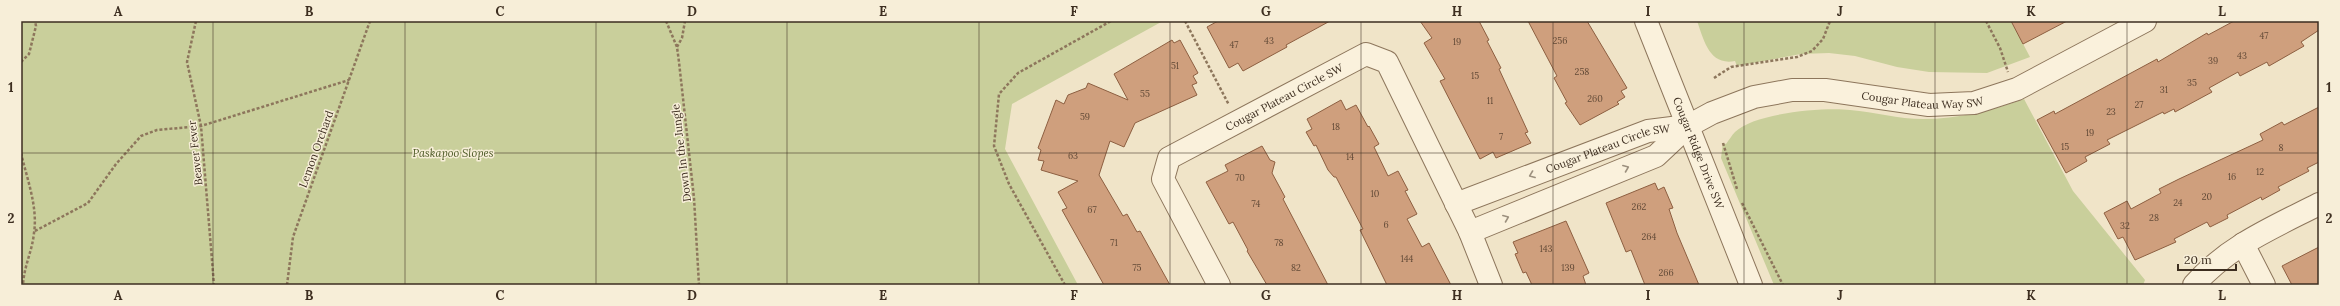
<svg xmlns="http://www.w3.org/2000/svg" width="2340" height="306" viewBox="0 0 2340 306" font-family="Lora,serif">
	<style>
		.green { fill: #c9cf9b }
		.building { fill: #cf9f7d; stroke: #8d5f41 }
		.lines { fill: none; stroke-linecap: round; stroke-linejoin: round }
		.minor-casing { stroke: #8d765c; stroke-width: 24 }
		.path { stroke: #8d765c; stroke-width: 2.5; stroke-dasharray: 3 2; stroke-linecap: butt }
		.minor { stroke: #faf1dc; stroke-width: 22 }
		.oneway { stroke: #9c907e }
		.grid { fill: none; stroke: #3d2e20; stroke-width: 1; stroke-opacity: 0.55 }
		.labels { text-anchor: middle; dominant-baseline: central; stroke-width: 3; stroke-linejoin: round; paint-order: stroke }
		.number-label { font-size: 9px; fill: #624a37 }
		.street-label { font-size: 11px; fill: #3d2e20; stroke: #f7eed8 }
		.park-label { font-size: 11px; font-style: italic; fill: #4d5a26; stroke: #f7eed8 }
		.neatline { fill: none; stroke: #3d2e20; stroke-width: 1.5 }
		.grid-label { font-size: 13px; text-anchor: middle; font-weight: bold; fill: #3d2e20 }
	</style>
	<rect width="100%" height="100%" fill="#f0e4c8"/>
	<path class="green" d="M21 21H1163L1012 104 1005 149 1078 285H21Z
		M1697 21H2011L2030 57 1987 73 1929 72 1897 67 1855 56 1829 53 1801 54 1737 66 1735 61C1709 66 1704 40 1697 21Z
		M2024 99 2073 191 2145 280 2143 285H1774L1721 158 1723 143 1726 144C1729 140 1732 135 1735 132 1754 113 1824 107 1850 110 1875 112 1898 119 1923 119 1958 119 1991 111 2024 99Z"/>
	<path class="building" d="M1218 21H1330L1286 45 1287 47 1243 71 1238 63 1229 68 1207 27Z
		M1420 21H1479L1489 40 1487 41 1501 68 1499 69 1528 132 1525 133 1531 143 1496 158 1493 152 1480 159 1440 81 1445 79 1424 43 1432 38Z
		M1528 21H1587L1627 88 1621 91 1625 97 1617 102 1619 104 1580 125 1565 103 1567 102 1554 78 1557 76Z
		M2011 21H2067L2023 44Z
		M2234 21H2319V30L2301 42 2304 46 2269 66 2267 62 2240 76 2238 72 2209 88 2212 92 2175 112 2174 109 2164 114 2163 112 2107 140 2110 144 2085 157 2087 161 2066 173 2037 120 2054 111 2055 114 2157 59 2158 62 2207 33 2208 35Z
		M1172 40 1174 43 1180 40 1198 73 1193 76 1197 83 1192 85 1197 95 1135 123 1124 147 1110 141 1099 175 1123 216 1127 214 1137 232 1140 231 1170 285H1104L1062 210 1067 208 1058 192 1078 181 1041 170 1044 161 1038 160 1041 150 1038 148 1056 100 1064 104 1068 95 1086 88 1088 83 1128 100 1114 74Z
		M1341 100 1346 110 1356 105 1368 127 1369 126 1379 144 1374 147 1388 176 1398 171 1408 190 1405 191 1417 214 1407 219 1422 247 1429 243 1451 285H1387L1360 230 1363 229 1336 177H1334L1328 170 1316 145 1314 146 1306 132 1312 129 1307 119Z
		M2319 107V162L2307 168 2309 171 2278 187 2280 190 2262 200 2261 197 2227 215 2228 218 2210 227 2207 222 2174 239 2176 242 2135 260 2123 237 2118 239 2104 213 2127 201 2131 209 2161 193 2159 189 2179 179 2263 140 2260 134 2282 122 2284 125Z
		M1262 146 1270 160 1275 162 1272 173 1285 197 1283 199 1328 285H1267L1247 251 1248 250 1233 222 1229 224 1206 182 1228 171 1225 165Z
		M1655 183 1658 190 1664 187 1673 208 1669 209 1677 233 1699 285H1645L1631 250 1626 252 1606 203Z
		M1566 221 1589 273 1583 276 1586 285H1532L1526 272 1523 273 1515 254 1518 253 1513 242Z
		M2319 247V285H2292L2282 266Z"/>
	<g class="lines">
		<g class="minor-casing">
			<g id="minor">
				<path id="s1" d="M1646 21 1751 285"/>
				<path id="s2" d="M1456 204 1648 131 1688 126"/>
				<path id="s3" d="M1470 232 1656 156 1688 126 1712 113 1754 97 1792 90H1825L1929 105 1974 103 2017 89 2145 21"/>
				<path d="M2243 244 2264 285"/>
				<path id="s4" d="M1219 285 1163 179 1169 158 1366 54 1387 62 1470 232 1491 285"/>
				<path d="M2194 285C2228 246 2274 227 2319 204"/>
			</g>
		</g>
		<path class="path" d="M196 21 187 62 201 126 214 285
			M666 21 677 47 679 62 694 198 699 285
			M1185 21 1229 105
			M1986 21 2000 48 2008 72
			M677 47 682 38 685 21
			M21 62 29 54 36 26 35 21
			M1714 78 1731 67 1797 57 1812 51 1823 39 1830 21
			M1723 143 1737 189
			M21 153C27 179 38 207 34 233 32 252 24 266 23 285
			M1742 203 1783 285
			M35 231 88 203 116 164 141 136 157 130 201 126 349 80
			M287 285 293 237 370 21
			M1065 285 1009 184 994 146 999 94 1018 73 1111 21"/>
		<use href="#minor" class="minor"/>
	</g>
	<defs><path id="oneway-chevron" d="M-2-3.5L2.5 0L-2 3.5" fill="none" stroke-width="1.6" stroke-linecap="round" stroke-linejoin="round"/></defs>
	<g class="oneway">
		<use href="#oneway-chevron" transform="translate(1626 168) rotate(-22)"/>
		<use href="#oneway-chevron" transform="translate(1532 175) rotate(159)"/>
		<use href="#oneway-chevron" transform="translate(1506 218) rotate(-22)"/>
	</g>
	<path class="grid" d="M213 21V285M405 21V285M596 21V285M787 21V285M979 21V285M1170 21V285M1361 21V285M1553 21V285M1744 21V285M1935 21V285M2127 21V285M21 153H2319"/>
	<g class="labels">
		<g class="number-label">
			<text x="2264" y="35">47</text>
			<text x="1269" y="40">43</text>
			<text x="1560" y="40">256</text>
			<text x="1457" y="41">19</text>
			<text x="1234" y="44">47</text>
			<text x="2242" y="55">43</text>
			<text x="2213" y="60">39</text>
			<text x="1175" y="65">51</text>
			<text x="1582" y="71">258</text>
			<text x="1475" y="75">15</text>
			<text x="2192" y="82">35</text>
			<text x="2164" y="89">31</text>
			<text x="1145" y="93">55</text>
			<text x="1595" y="98">260</text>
			<text x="1490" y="100">11</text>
			<text x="2139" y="104">27</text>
			<text x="2111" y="111">23</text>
			<text x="1085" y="116">59</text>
			<text x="1336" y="126">18</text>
			<text x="2090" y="132">19</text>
			<text x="1501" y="136">7</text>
			<text x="2065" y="146">15</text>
			<text x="2281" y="147">8</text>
			<text x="1073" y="155">63</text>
			<text x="1350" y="156">14</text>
			<text x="2260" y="171">12</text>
			<text x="2232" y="176">16</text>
			<text x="1240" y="177">70</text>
			<text x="1375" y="193">10</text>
			<text x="2207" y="196">20</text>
			<text x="2178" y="202">24</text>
			<text x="1256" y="203">74</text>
			<text x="1639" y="206">262</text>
			<text x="1092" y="209">67</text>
			<text x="2154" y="217">28</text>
			<text x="1386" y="224">6</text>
			<text x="2125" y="225">32</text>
			<text x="1649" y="236">264</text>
			<text x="1114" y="242">71</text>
			<text x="1279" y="242">78</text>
			<text x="1546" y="248">143</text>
			<text x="1407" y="258">144</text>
			<text x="1137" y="267">75</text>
			<text x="1296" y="267">82</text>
			<text x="1568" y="267">139</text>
			<text x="1666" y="272">266</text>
		</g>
		<g class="street-label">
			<text stroke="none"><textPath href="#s3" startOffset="487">Cougar Plateau Way SW</textPath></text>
			<text stroke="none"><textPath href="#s4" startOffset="272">Cougar Plateau Circle SW</textPath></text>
			<text transform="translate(316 149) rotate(-70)">Lemon Orchard</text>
			<text stroke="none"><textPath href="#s2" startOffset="162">Cougar Plateau Circle SW</textPath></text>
			<text transform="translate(195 153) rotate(-96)">Beaver Fever</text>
			<text transform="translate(681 153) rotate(-97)">Down In the Jungle</text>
			<text stroke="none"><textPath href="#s1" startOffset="142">Cougar Ridge Drive SW</textPath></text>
		</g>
		<g class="park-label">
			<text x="453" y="153">Paskapoo Slopes</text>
		</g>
	</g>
	<rect width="2340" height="306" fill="none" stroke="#f7eed8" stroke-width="44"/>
	<path d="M2178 264v6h58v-6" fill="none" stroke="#3d2e20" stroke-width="2"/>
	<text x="2184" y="264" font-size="12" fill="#3d2e20" stroke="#f7eed8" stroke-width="3" paint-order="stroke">20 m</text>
	<rect x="22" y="22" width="2296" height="262" class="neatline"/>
	<g class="grid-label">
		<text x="118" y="16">A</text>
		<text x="309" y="16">B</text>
		<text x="500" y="16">C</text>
		<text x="692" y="16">D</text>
		<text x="883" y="16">E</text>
		<text x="1074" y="16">F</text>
		<text x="1266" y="16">G</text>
		<text x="1457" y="16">H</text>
		<text x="1648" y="16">I</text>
		<text x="1840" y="16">J</text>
		<text x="2031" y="16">K</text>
		<text x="2222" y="16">L</text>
		<text x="11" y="92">1</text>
		<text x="2329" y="92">1</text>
		<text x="11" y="223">2</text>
		<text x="2329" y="223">2</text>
		<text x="118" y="300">A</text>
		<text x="309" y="300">B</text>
		<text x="500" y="300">C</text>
		<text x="692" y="300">D</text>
		<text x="883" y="300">E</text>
		<text x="1074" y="300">F</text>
		<text x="1266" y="300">G</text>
		<text x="1457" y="300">H</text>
		<text x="1648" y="300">I</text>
		<text x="1840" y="300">J</text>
		<text x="2031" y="300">K</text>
		<text x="2222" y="300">L</text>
	</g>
</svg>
